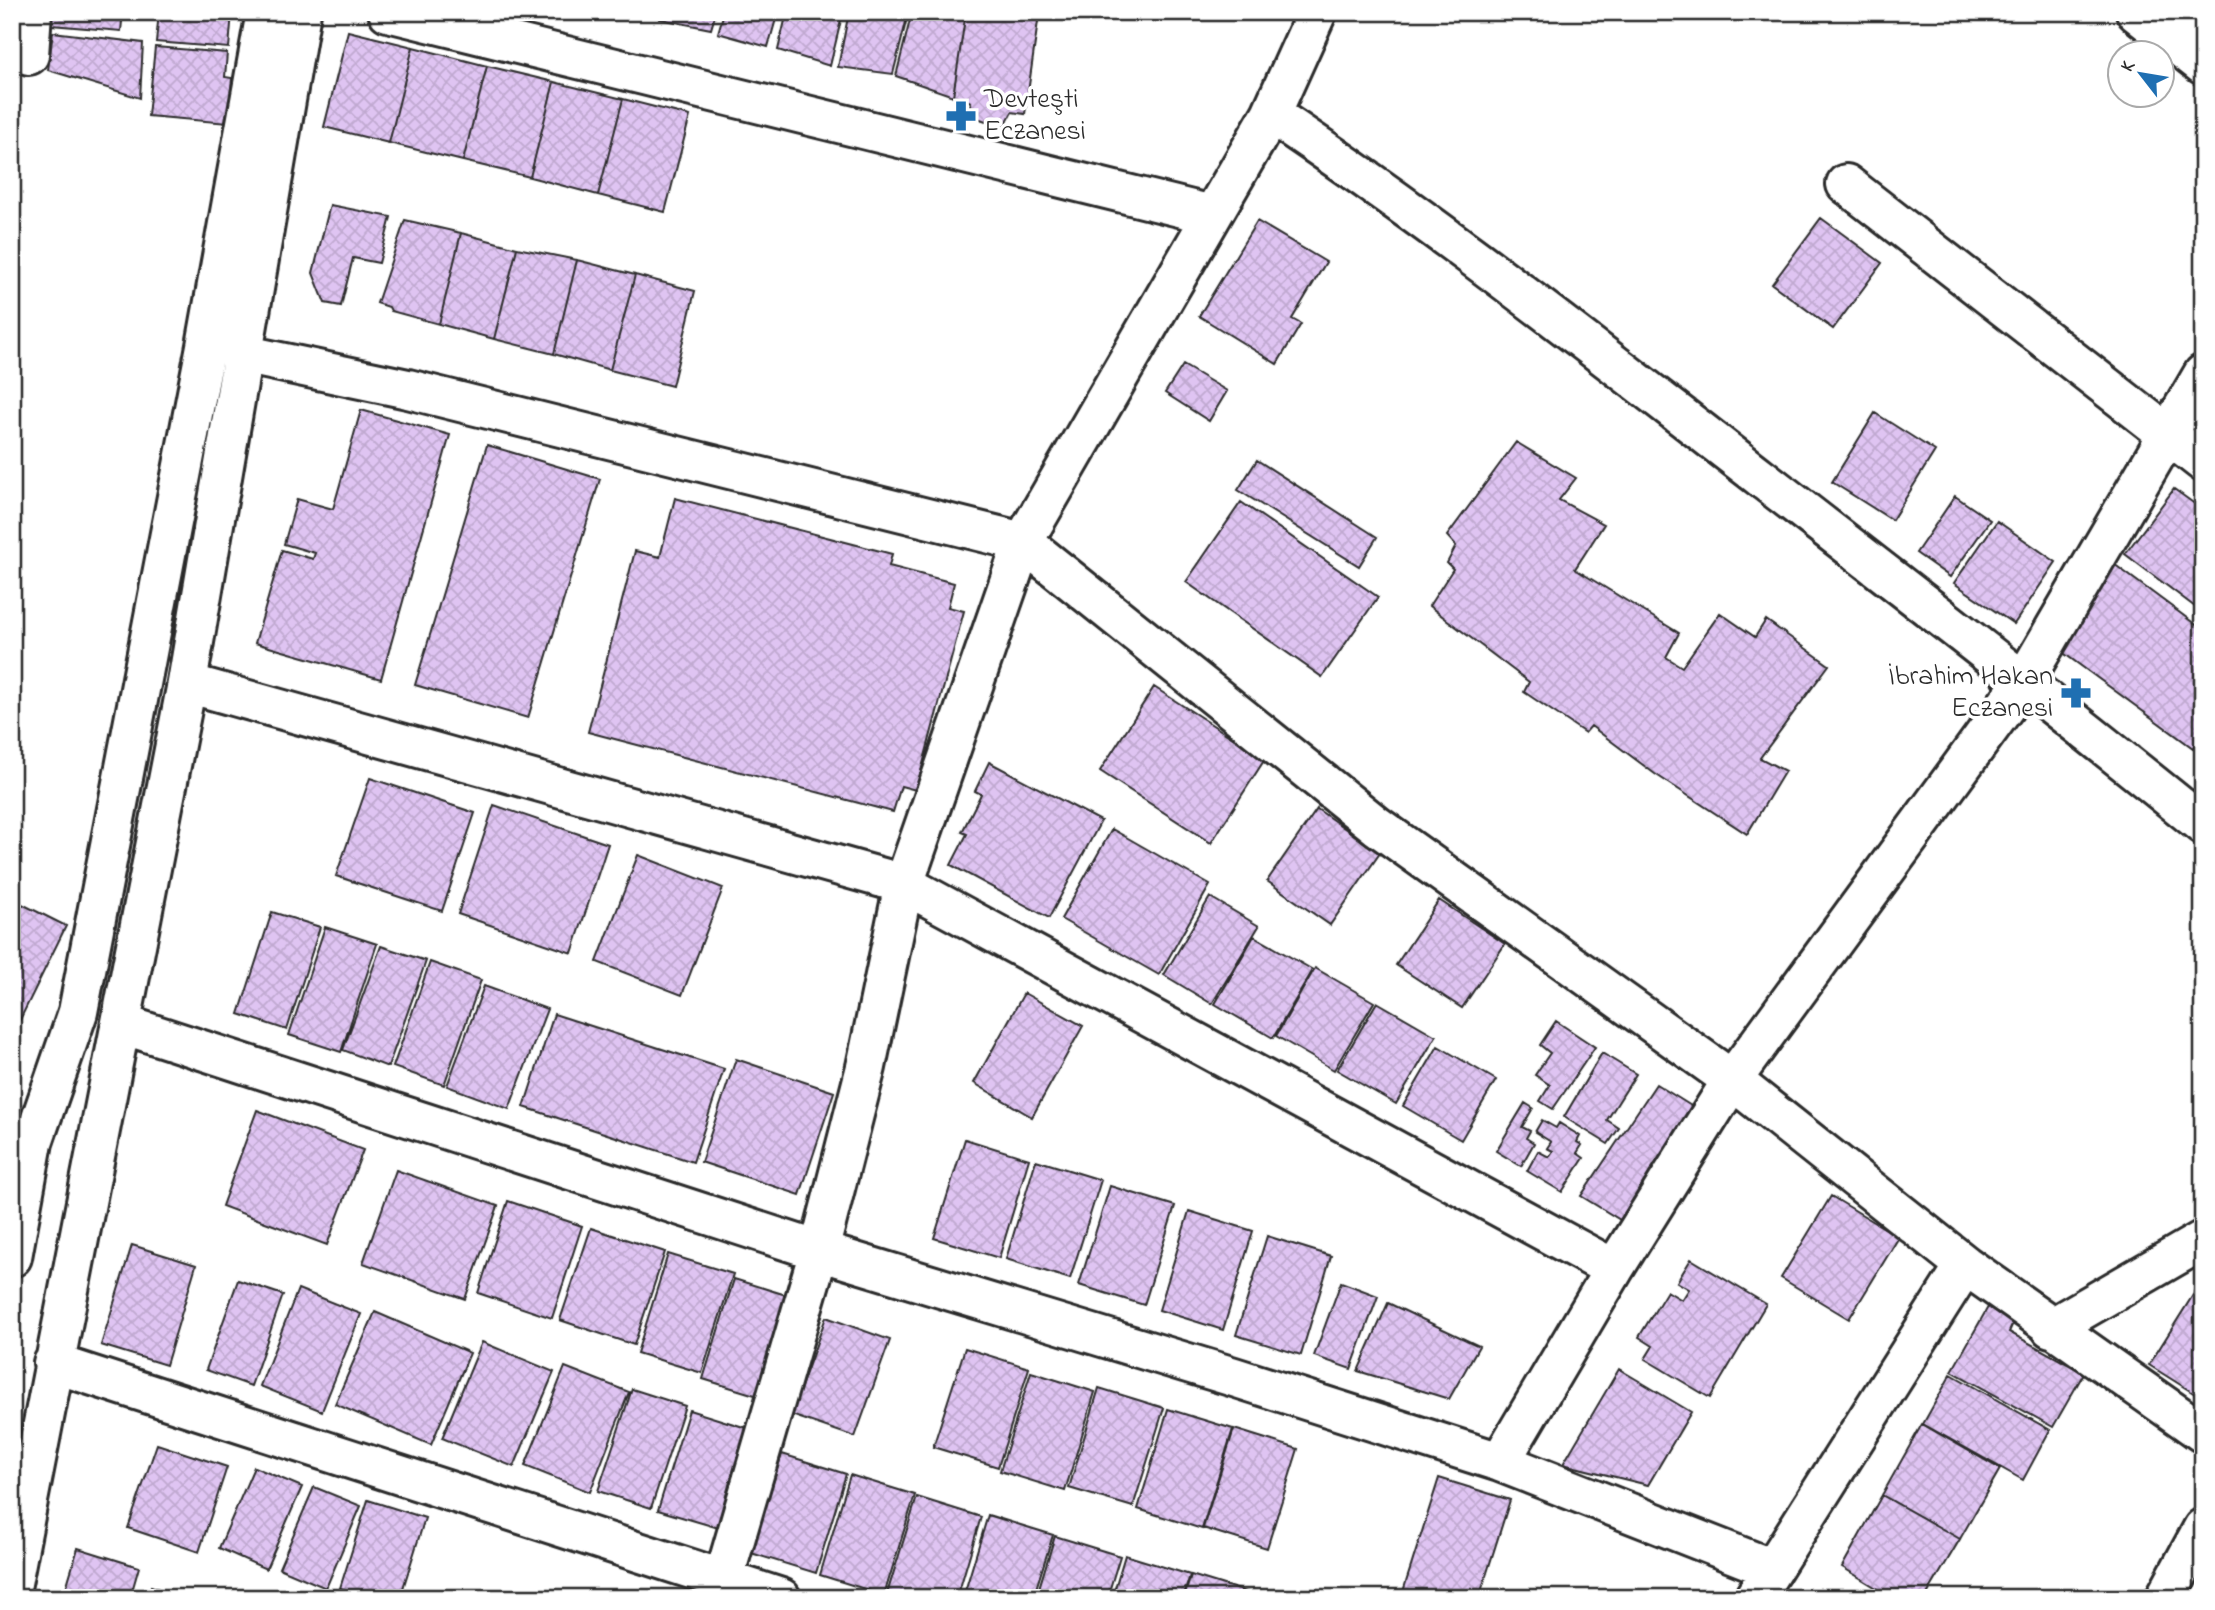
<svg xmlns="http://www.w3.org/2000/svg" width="2215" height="1610" viewBox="0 0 2215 1610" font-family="'Indie Flower',sans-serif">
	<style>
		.building { fill: url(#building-cross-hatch); stroke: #2b2b2b; stroke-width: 2 }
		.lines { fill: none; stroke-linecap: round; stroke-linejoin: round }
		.minor-casing { stroke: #2b2b2b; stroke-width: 44 }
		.minor { stroke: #fff; stroke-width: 38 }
		.labels { text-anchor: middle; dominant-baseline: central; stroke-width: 7; stroke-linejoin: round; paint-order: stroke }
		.poi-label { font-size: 28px; fill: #2b2b2b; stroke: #fff; text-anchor: start }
	</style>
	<defs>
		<pattern id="building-cross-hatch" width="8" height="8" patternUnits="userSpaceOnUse" patternTransform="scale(1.75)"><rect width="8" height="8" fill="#dfc4f2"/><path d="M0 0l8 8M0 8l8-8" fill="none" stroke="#c0a9d0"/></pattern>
	</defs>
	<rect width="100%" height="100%" fill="#fff"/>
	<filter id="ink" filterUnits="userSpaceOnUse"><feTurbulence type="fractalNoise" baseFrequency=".0143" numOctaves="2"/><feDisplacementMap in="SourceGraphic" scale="14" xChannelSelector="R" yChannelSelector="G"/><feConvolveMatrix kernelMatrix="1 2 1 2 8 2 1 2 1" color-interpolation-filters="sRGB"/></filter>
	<g filter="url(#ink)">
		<path class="building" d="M41 12H123L121 31 40 24Z
			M159 12H232L229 48 156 42Z
			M661 12H716L711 29 660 19Z
			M724 12H778L768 47 718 33Z
			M787 12H843L830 66 778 50Z
			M849 12H883L907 18 893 74 838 67Z
			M912 12H966L953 96 896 76Z
			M966 12 1039 14 1025 114 1012 112 1004 127 968 115 971 102 953 96Z
			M348 31 413 47 389 143 324 127Z
			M53 32 143 43 140 98 48 70Z
			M155 47 227 53 225 77 232 78 228 123 148 116Z
			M413 47 487 66 463 161 389 143Z
			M487 66 554 82 530 177 463 161Z
			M554 82 623 99 598 195 530 177Z
			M623 99 690 116 665 212 598 195Z
			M330 205 391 217 379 263 353 258 341 306 325 303 313 273Z
			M1821 218 1882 263 1833 329 1772 284Z
			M405 220 461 233 439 324 391 311 389 307 377 303Z
			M1257 221 1326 262 1292 319 1301 324 1277 364 1199 316Z
			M461 233 517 248 494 339 439 324Z
			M517 248 577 260 554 354 494 339Z
			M577 260 635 275 610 370 554 354Z
			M635 275 695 291 672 386 610 370Z
			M1183 365 1227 391 1209 421 1165 393Z
			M361 410 450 435 381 679 255 643 282 550 313 559 315 553 284 544 297 499 333 509Z
			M1875 413 1935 451 1892 520 1832 482Z
			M1516 442 1576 478 1559 500 1604 524 1575 569 1679 633 1666 657 1682 667 1720 613 1755 637 1766 620 1829 665 1760 758 1785 771 1747 834 1655 774 1591 726 1585 733 1524 692 1529 682 1429 606 1453 569 1447 563 1456 546 1447 536Z
			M487 445 600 479 528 718 415 685Z
			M1257 460 1377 537 1359 566 1238 490Z
			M2174 489 2203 510V613L2125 554Z
			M1955 496 1990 520 1950 577 1916 553Z
			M675 498 892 554 889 566 954 583 948 607 964 611 916 790 901 786 893 812 588 732 635 551 660 557Z
			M1241 502 1378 597 1322 677 1186 582Z
			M1997 521 2056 562 2014 624 1954 583Z
			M2114 564 2203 630V733L2193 748 2058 649Z
			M1154 687 1265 759 1211 843 1100 771Z
			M989 762 1101 821 1049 918 951 865 967 834 962 832 981 794 975 791Z
			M370 778 475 813 442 911 336 876Z
			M494 805 608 844 572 953 458 914Z
			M1317 809 1380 853 1330 925 1267 881Z
			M1112 829 1210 885 1159 975 1061 919Z
			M638 855 723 888 682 995 597 962Z
			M1210 897 1259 926 1212 1004 1164 975Z
			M12 899 66 926 12 1036Z
			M1439 900 1505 944 1462 1008 1396 965Z
			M272 912 320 927 287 1030 239 1014Z
			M325 927 377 944 341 1052 289 1035Z
			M1254 936 1313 970 1273 1038 1215 1004Z
			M381 946 426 961 388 1067 343 1050Z
			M430 962 481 980 444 1085 393 1067Z
			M1315 968 1374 1002 1334 1070 1276 1036Z
			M484 986 547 1009 509 1109 447 1086Z
			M1024 993 1083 1026 1032 1117 974 1083Z
			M1377 1002 1436 1036 1396 1104 1337 1070Z
			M554 1014 724 1069 693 1162 524 1107Z
			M1556 1021 1595 1047 1553 1109 1540 1101 1550 1085 1535 1075 1550 1053 1540 1045Z
			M1438 1046 1496 1080 1461 1140 1403 1106Z
			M1602 1053 1636 1074 1607 1120 1619 1128 1608 1144 1564 1117Z
			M736 1059 834 1092 800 1195 701 1162Z
			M1656 1084 1704 1114 1635 1229 1581 1196Z
			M1525 1103 1533 1108 1522 1127 1530 1131 1526 1138 1534 1143 1521 1166 1496 1151Z
			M257 1110 363 1150 327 1245 222 1206Z
			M1542 1120 1556 1128 1559 1123 1580 1136 1577 1142 1582 1145 1577 1153 1584 1158 1562 1192 1527 1171 1538 1151 1549 1157 1553 1151 1547 1148 1551 1142 1535 1132Z
			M965 1139 1029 1159 999 1258 934 1238Z
			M1036 1160 1101 1180 1070 1279 1006 1259Z
			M396 1170 498 1206 465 1299 363 1263Z
			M1110 1186 1175 1206 1144 1305 1079 1285Z
			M1831 1196 1899 1237 1849 1319 1781 1278Z
			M508 1201 582 1226 552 1318 478 1293Z
			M1189 1211 1253 1231 1223 1330 1159 1310Z
			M591 1228 665 1252 634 1345 560 1320Z
			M1267 1236 1331 1256 1301 1355 1236 1335Z
			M132 1245 196 1265 166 1365 101 1345Z
			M668 1254 733 1274 702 1373 637 1353Z
			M1691 1259 1766 1304 1710 1398 1645 1359 1653 1346 1639 1337 1667 1291 1682 1300 1689 1289 1677 1282Z
			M734 1279 799 1299 768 1399 703 1379Z
			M238 1280 283 1295 251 1386 206 1370Z
			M1341 1282 1378 1296 1351 1369 1314 1356Z
			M2200 1284 2203 1286V1399L2149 1365Z
			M298 1289 361 1314 322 1411 260 1386Z
			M1388 1303 1479 1346 1449 1399 1358 1371Z
			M1988 1307 2014 1321 2009 1332 2084 1373 2053 1427 1952 1371Z
			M375 1312 470 1353 431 1445 335 1404Z
			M826 1317 890 1340 855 1437 791 1415Z
			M482 1342 554 1372 514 1467 442 1438Z
			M965 1348 1029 1368 998 1467 933 1447Z
			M565 1367 629 1392 590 1492 525 1466Z
			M1619 1369 1691 1412 1648 1485 1563 1464Z
			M1031 1372 1095 1392 1065 1491 1000 1471Z
			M1951 1374 2050 1430 2023 1480 1923 1424Z
			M1099 1388 1164 1408 1133 1507 1069 1488Z
			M632 1389 685 1406 651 1508 598 1491Z
			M1168 1409 1233 1429 1202 1529 1138 1509Z
			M689 1410 753 1430 722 1529 658 1510Z
			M1922 1424 2000 1469 1960 1539 1882 1495Z
			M1234 1429 1298 1449 1267 1548 1203 1528Z
			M157 1444 227 1467 199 1552 128 1528Z
			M782 1454 846 1474 816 1573 751 1553Z
			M254 1467 302 1487 266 1569 219 1548Z
			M850 1475 915 1495 884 1595 820 1575Z
			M1439 1478 1510 1500 1479 1598H1401Z
			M314 1487 361 1506 326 1588 279 1568Z
			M1882 1495 1960 1539 1925 1598H1893L1842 1567Z
			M917 1497 981 1517 957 1598 886 1597Z
			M368 1500 425 1518 400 1598H369L340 1588Z
			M988 1515 1053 1535 1033 1598H963Z
			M1055 1536 1120 1556 1107 1598H1036Z
			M78 1548 139 1567 130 1598H63Z
			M1125 1555 1190 1575 1183 1598H1112Z
			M1191 1575 1256 1595 1255 1598H1184Z
			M151 1586 183 1598H146Z"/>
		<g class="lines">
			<g class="minor-casing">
				<path id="minor" d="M388 12 1212 215
					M2136 12 2203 65
					M2175 42 2193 12
					M29 55 32 12
					M1271 114C1420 213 1561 323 1702 432 1870 562 2038 691 2203 825
					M1846 184 2203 462
					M242 354 408 389 1023 542 1377 826 1732 1080 1965 1265 2203 1433
					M187 683 904 884 1614 1269
					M122 1024 819 1251 1234 1377 1500 1462 1770 1568
					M12 1257 33 1142 78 1012 206 346 266 12
					M2051 1328 2203 1240
					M53 1363 781 1598
					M1500 1462 1614 1269 1732 1080 2024 681 2203 374
					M12 1583 187 683 301 12
					M718 1598 819 1251 866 1067 904 884 1023 542 1271 114 1317 12
					M1754 1598 1965 1265
					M2165 1598 2203 1528"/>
			</g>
			<use href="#minor" class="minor"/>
		</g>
	</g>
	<defs>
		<g id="pharmacy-bare" transform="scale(2.415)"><path d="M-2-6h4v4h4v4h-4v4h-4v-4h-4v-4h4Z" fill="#1f6fb2" stroke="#fff" stroke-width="2.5" paint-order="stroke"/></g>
	</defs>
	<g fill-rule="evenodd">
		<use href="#pharmacy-bare" x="961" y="116"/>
		<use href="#pharmacy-bare" x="2076" y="693"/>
	</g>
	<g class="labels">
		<g class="poi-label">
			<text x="984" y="100">Devteşti<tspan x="984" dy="32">Eczanesi</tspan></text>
			<text x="2053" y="677" text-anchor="end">İbrahim Hakan<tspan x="2053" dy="32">Eczanesi</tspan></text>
		</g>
	</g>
	<rect width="2215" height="1610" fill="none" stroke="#fff" stroke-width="42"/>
	<rect x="21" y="21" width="2173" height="1568" fill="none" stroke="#2b2b2b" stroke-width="2.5" filter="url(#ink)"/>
	<g transform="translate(2141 74) rotate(301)"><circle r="33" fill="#ffffff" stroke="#aaaaaa" stroke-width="2"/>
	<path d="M0-5L12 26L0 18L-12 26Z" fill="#1f6fb2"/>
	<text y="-10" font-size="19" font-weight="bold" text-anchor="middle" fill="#2b2b2b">K</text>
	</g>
</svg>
